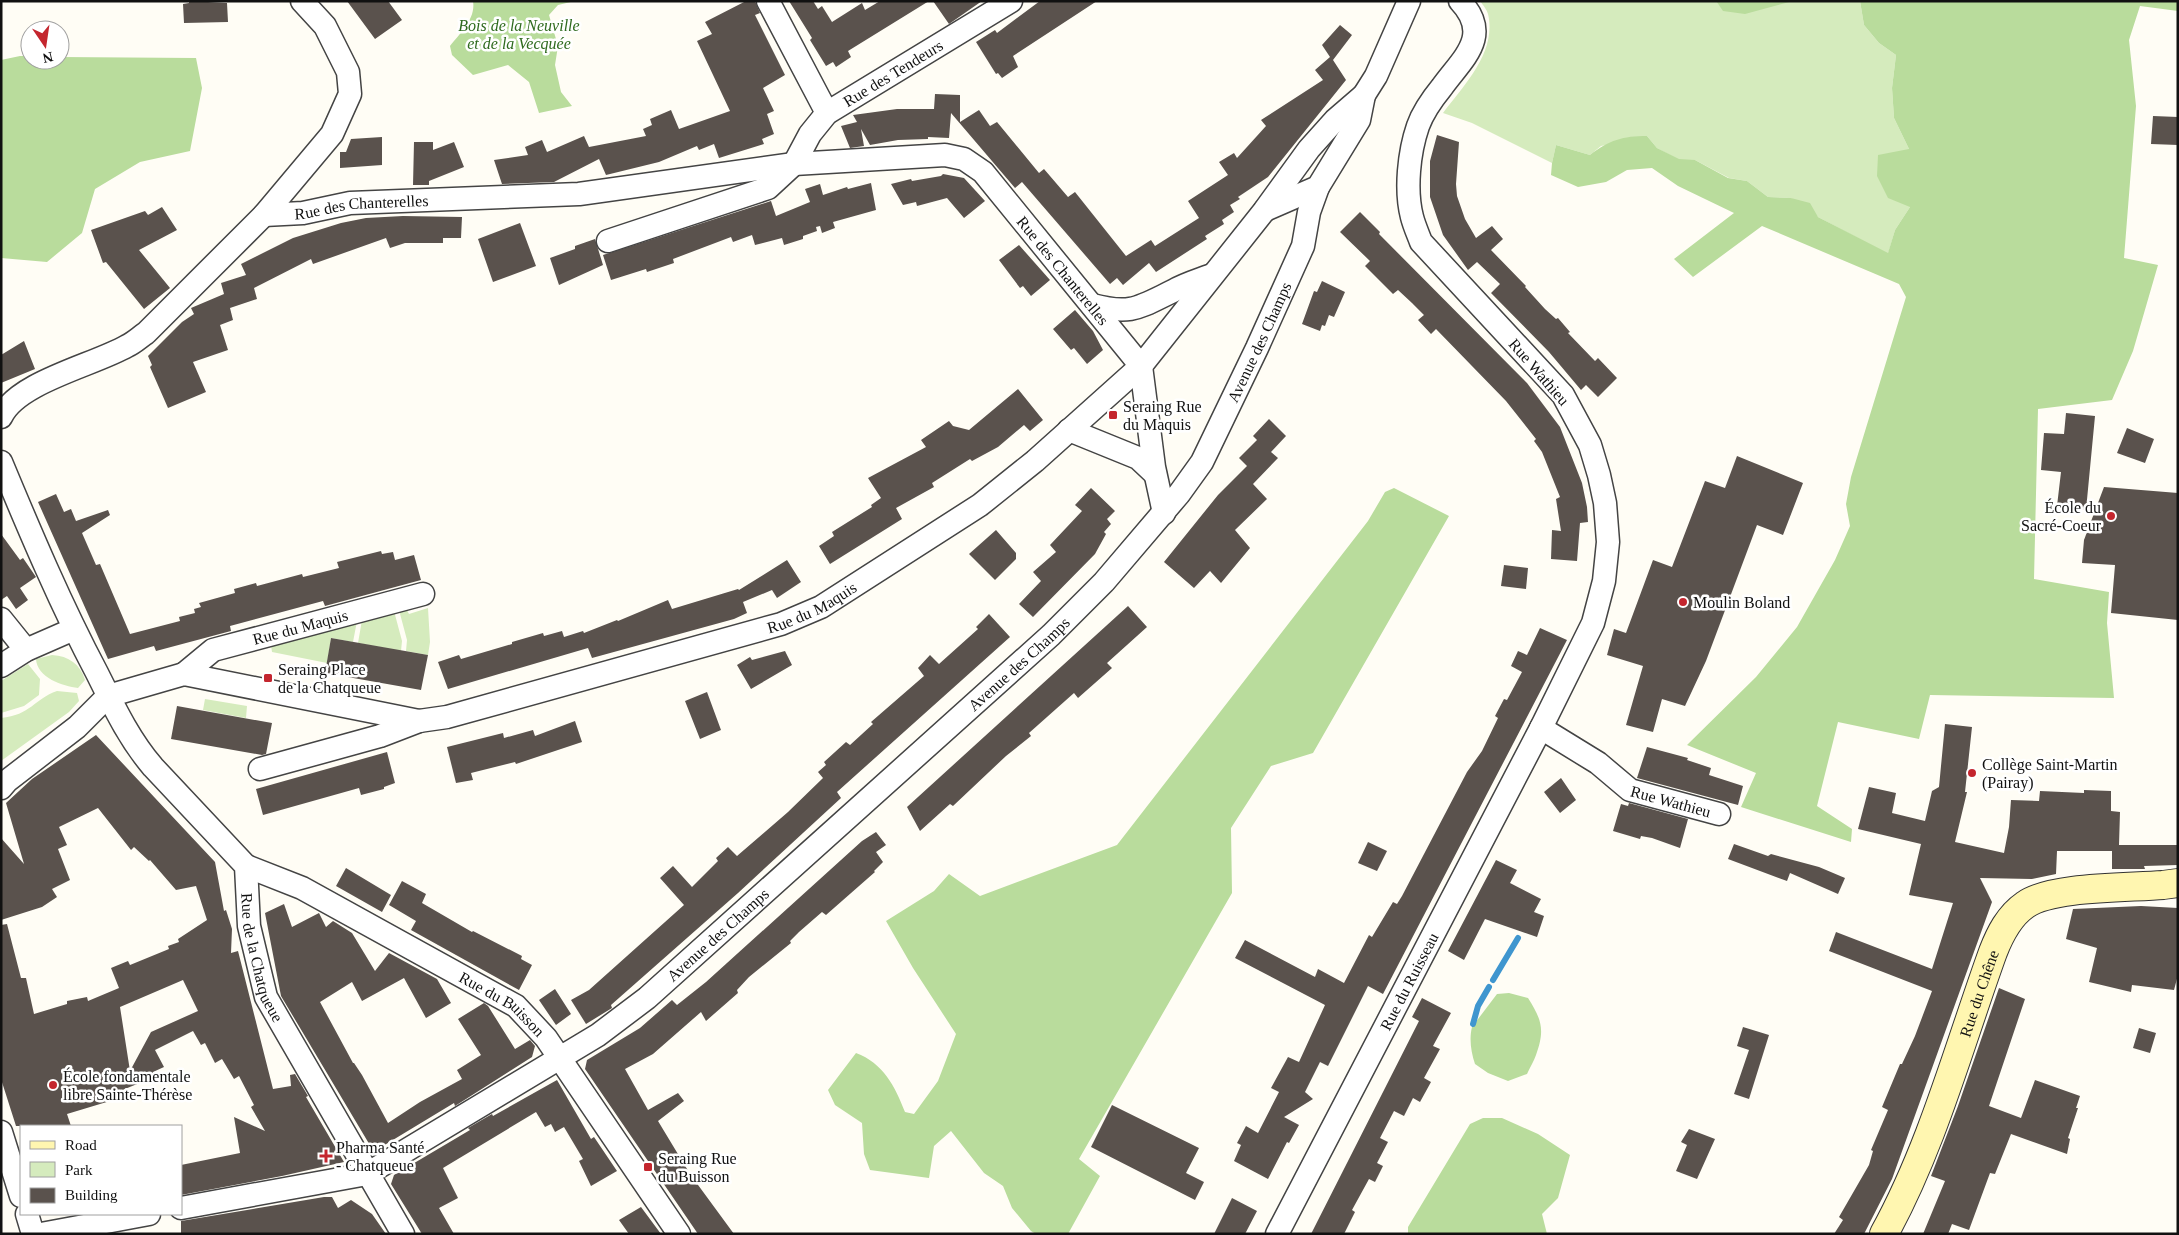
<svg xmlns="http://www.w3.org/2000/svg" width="2179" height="1235" viewBox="0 0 2179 1235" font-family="'Times New Roman',serif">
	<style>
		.green { fill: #d5ebbd }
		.forest { fill: #b9dc9c }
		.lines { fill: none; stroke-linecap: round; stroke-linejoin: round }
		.stream { stroke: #3f96cf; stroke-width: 6 }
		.building { fill: #5a524d; fill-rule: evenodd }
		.street-casing { stroke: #444; stroke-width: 25 }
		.secondary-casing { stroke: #333; stroke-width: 30 }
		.street { stroke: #fff; stroke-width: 22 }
		.secondary { stroke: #fff6b0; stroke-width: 28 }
		.poi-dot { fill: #c4262e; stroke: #fff; stroke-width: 2 }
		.labels { text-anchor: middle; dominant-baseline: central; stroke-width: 5; stroke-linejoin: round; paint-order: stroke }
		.park-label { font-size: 16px; font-style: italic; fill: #2f6b1f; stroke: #fff }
		.street-label { font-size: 16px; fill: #111; stroke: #fff }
		.poi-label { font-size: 16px; fill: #111; stroke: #fff; text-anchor: start }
	</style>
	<rect width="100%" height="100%" fill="#fffdf5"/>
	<path class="green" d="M1480 1H1716L1724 11 1793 1H1860L1864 25 1879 43 1896 55 1892 88 1894 118 1909 149 1910 207 1895 230 1888 254 1818 217 1791 198 1768 197 1747 181 1729 178 1695 160H1679L1657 148 1647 136 1601 146 1590 155 1556 145 1552 163 1472 123 1443 113C1464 85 1497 52 1488 14 1487 10 1483 5 1480 1Z
		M406 608 409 614 428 608 430 642 428 655 406 651 407 640 399 610Z
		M394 611 402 641 401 651 358 643 362 620Z
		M357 621 353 642 331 638 327 663 272 652 271 645Z
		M52 655C69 656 80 664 85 680L78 688C63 686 37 678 36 659Z
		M28 664 40 679 39 695 24 706 1 713V681Z
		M57 691 77 693 79 701 69 712 1 761V718C31 715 34 699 57 691Z
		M205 699 247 706 246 718 203 710Z"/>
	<path class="forest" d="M473 1H575L558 5 549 15 558 46 555 65 561 92 572 106 539 113 529 82 508 65 473 75 452 55 450 46C460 33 476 19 473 1Z
		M1716 1H1793L1745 14 1723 11Z
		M1860 1H2178V11L2140 6 2129 40 2136 106 2124 258 2158 265 2133 351 2112 400 2038 409 2034 579 2109 592 2107 623 2114 698 1930 695 1919 739 1838 722 1817 806 1852 829 1851 842 1741 807 1756 773 1687 745 1756 677 1797 627 1835 560 1850 526 1846 504 1851 477 1906 297 1899 284 1762 226 1693 277 1674 259 1734 213 1678 186 1652 168 1627 170 1606 182 1578 187 1551 175 1552 163 1556 145 1590 155C1609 140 1623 136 1647 136L1657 148 1679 159 1695 160 1728 178 1747 181 1768 197 1791 198 1810 203 1818 217 1888 253 1895 230 1910 207 1888 198 1877 176 1878 155 1909 149 1894 118 1892 88 1896 55 1879 43 1864 25Z
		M20 56H30V60H60V57L196 58 202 88 190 151 140 162 95 189 82 233 47 262 1 258V60Z
		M1394 488 1449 516 1313 753 1271 766 1231 828 1232 893 1079 1159 1100 1176 1068 1234H1036L1031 1231 1012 1208 1003 1186 984 1173 951 1131 934 1146 929 1178 870 1170 864 1154 862 1123 835 1105 828 1090 856 1053C883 1063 895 1086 905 1112L914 1114 938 1081 956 1034 913 968 886 921 934 891 949 874 980 896 1117 845 1368 521 1385 492Z
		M1509 993 1528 998C1542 1020 1545 1030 1536 1055 1534 1061 1530 1067 1527 1074L1508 1081 1488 1073 1475 1064C1471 1052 1469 1039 1472 1027L1497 994Z
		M1483 1118H1502L1538 1134 1570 1155 1558 1198 1542 1214 1547 1234H1408V1227L1470 1124Z"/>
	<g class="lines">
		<path class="stream" d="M1493 980 1518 938
			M1473 1024 1478 1006 1489 987"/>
	</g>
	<path class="building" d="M189 1 227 3 228 22 184 23 183 4 189 3Z
		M347 1H388L402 20 375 39Z
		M746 1H755L760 13 755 15 785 75 763 88 774 111 767 114 774 134 762 139 764 144 719 158 714 144 699 150 697 146 659 162 606 175 599 159 554 182 502 184 494 160 528 155 525 147 542 140 547 152 584 136 589 147 646 136 643 129 652 125 650 119 671 110 679 129 730 111 697 41 712 34 705 22Z
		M789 1H813L818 9 822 6 832 22 862 3 865 10 880 1H929L848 51 851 57 836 67 833 62 826 66 810 40 812 38Z
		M933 1H982L949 24Z
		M1040 1H1097L1013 56 1018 67 1002 78 998 73 996 74 976 42 995 30 997 33Z
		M1340 25 1352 35 1333 60 1346 80 1268 177 1238 197 1240 199 1230 205 1234 212 1222 220 1224 224 1205 236 1207 239 1156 272 1149 263 1123 285 1117 278 1110 284 1022 182 1015 188 951 113 949 138 928 137V139L898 140 870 145 861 129 864 146 850 148 841 126 857 122 853 115 897 109H934L935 94 960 95V122L979 110 990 126 997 122 1039 173 1044 169 1068 197 1075 192 1126 256 1151 240 1155 246 1199 218 1188 201 1228 175 1219 162 1234 153 1237 158 1266 126 1261 120 1323 80 1315 70 1330 57 1322 45Z
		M2153 116 2178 117V145L2151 144Z
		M1437 135 1459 142 1456 184 1457 196 1465 219 1476 238 1492 226 1503 239 1491 250 1526 286 1525 287 1545 309 1556 319 1558 318 1570 332 1568 333 1595 361 1598 358 1617 378 1598 397 1586 385 1581 390 1549 352 1491 293 1500 284 1477 262 1468 270 1443 235 1430 197V161Z
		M382 137V165L340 168V152H346L351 139Z
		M414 142H433V150L454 142 464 167 429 181V185H413Z
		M943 174 964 178 985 201 964 218 947 198 917 206 916 202 903 205 891 184 911 179 912 181 941 176Z
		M871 183 876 210 833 222 835 228 822 233 820 226 816 227 817 231 803 236V239L784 245 782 238 755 245 752 235 733 242 731 237 673 259 674 263 647 272 646 269 611 280 603 255 771 201 776 216 810 202 805 189 820 184 823 195 847 187 848 189Z
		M162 207 177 230 139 250 170 288 144 309 106 262 103 263 91 230 145 211 148 215Z
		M1360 212 1380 232 1379 234 1527 383 1560 427 1582 483 1587 507 1588 522 1580 523 1577 561 1551 559 1552 530 1561 531 1556 499 1560 497 1542 452 1534 441 1536 439 1506 401 1436 329 1431 334 1418 320 1424 315 1412 303 1398 290 1393 294 1365 266 1370 261 1340 232Z
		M403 216 462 217 461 238H443V243H405L390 248 386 238 313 264 311 259 254 288 257 299 230 308 233 320 220 325 228 350 193 362 206 392 168 408 150 367 152 365 148 356 182 322 194 314 191 308 224 294 221 283 246 275 241 264 293 238 341 223 366 218Z
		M520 223 536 266 493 282 478 239Z
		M595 239 603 265 559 285 550 258 575 249V246Z
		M1019 245 1050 280 1031 296 1023 286 1020 288 999 260Z
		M1322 281 1345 292 1334 317 1329 315 1325 326 1322 325 1320 331 1302 324 1314 291 1317 292Z
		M1075 310 1093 331 1103 350 1087 364 1074 348 1071 350 1053 329Z
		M24 341 35 369 1 383V355Z
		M1018 389 1043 420 1030 431 1024 425 998 447 972 461 970 459 932 483 934 487 896 508 902 519 830 564 819 546 834 536 832 532 872 507 871 505 881 498 868 478 926 447 921 440 949 421 953 426 969 430Z
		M2066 413 2095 416 2086 510 2057 506 2061 472 2041 470 2044 433 2064 434Z
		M1269 419 1286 436 1271 452 1278 458 1253 484 1267 499 1235 530 1250 548 1221 583 1210 571 1194 588 1164 562 1218 495 1247 466 1239 458 1257 440 1253 436Z
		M2127 428 2154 439 2145 463 2117 453Z
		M1737 456 1803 483 1783 535 1757 525 1706 661 1685 706 1662 699 1653 732 1626 725 1643 666 1607 655 1614 629 1626 633 1653 560 1672 567 1705 481 1725 488Z
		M2104 487 2178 493V620L2111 613 2115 565 2082 563 2084 540Z
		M1091 488 1115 511 1107 519 1111 524 1104 532 1106 534 1095 554 1033 617 1019 604 1041 581 1033 572 1056 552 1050 545 1082 511 1075 505Z
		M56 494 64 512 71 509 76 521 108 510 110 515 82 533 96 565 100 564 130 634 180 621 179 617 195 613 194 609 201 607 199 603 235 593 234 589 256 583 257 586 302 574 303 577 339 568 337 562 381 551 382 554 393 552 395 560 414 555 421 580 325 606 323 601 230 626 231 631 156 651 154 646 108 659 38 502Z
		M996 530 1016 553V559L995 580 969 554Z
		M1 534 20 560 23 558 36 577 20 588 28 600 16 609 7 596 1 600Z
		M787 560 801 582 777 598 772 590 743 602 747 613 734 619 592 658 588 648 448 689 438 662 459 655 461 659 512 644V642L543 633 544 636 562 631 564 637 583 631 584 633 617 620 618 621 668 600 672 609 738 589 739 590Z
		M1504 565 1528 568 1526 589 1501 586Z
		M1128 606 1147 627 1107 663 1112 668 1078 698 1074 693 1029 733 1031 736 1006 756 953 806 950 804 920 831 907 807Z
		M989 614 1010 637 837 792 841 798 738 893 611 1005 612 1008 586 1024 571 1000 589 990 684 905 660 878 673 866 692 887 718 861 716 858 728 847 737 856 788 812 823 778 818 772 826 765 824 762 846 742 850 745 873 724 871 722 924 676 918 668 930 655 939 664 978 629 976 627Z
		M1540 628 1567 640 1383 994 1368 986 1328 1066 1320 1062 1305 1092 1313 1099 1284 1117 1299 1125 1289 1143 1287 1142 1268 1179 1234 1161 1241 1145 1237 1143 1246 1126 1258 1133 1279 1092 1271 1088 1288 1057 1299 1062 1325 1005 1235 958 1245 940 1315 977 1318 969 1344 983 1369 935 1372 937 1393 902 1397 904 1402 896 1467 772 1482 751 1498 718 1495 716 1504 699 1507 700 1522 672 1511 666 1518 651 1527 655Z
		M331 638 428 655 421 690 325 673Z
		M785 651 792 665 751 689 737 665 750 657 752 660Z
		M707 692 721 730 700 739 685 701Z
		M177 706 272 723 266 754 262 755 171 739Z
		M575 721 582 742 516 764 515 762 471 773 473 780 456 783 447 747 503 733 504 738 533 730 535 736Z
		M1945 724 1972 727 1965 792H1967L1955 842 2004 853 2009 827 2011 800 2039 801 2040 791 2084 793V790L2111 791V811L2120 812 2119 845H2178V865L2144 866 2145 869H2112V851H2057L2056 874 2032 879 1980 878 1992 902 1892 1179 1864 1234H1834L1843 1220 1839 1217 1869 1165 1873 1151 1871 1150 1888 1110 1882 1107 1900 1064H1902L1915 1036 1932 991 1829 951 1836 932 1932 969 1953 903 1909 895 1921 844 1858 829 1869 787 1896 793 1892 813 1925 821 1932 791 1939 787Z
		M96 735 215 862 224 911 226 910 232 929 231 953 238 951 273 1089 291 1086 290 1075 295 1074 308 1096 306 1097 344 1162 282 1176 181 1195V1165L240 1153 234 1117 265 1131 251 1107 254 1105 239 1076 234 1079 222 1059 215 1063 205 1043 201 1045 193 1031 155 1050 164 1067 153 1072 154 1077 108 1096 110 1101 67 1114 71 1126H16L1 1079V925L7 924 21 978H26L34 1014 67 1004V1001L87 997 88 1001 119 988 111 968 128 961 130 965 169 949 168 946 179 942 178 939 207 920 196 886 176 890 150 860 149 861 134 847 131 850 98 808 59 827 67 845 58 849 70 880 52 889 57 897 42 907 1 920V838L24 864 6 803 32 779ZM183 980 198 1011 151 1032 130 1071 120 1007Z
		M1647 747 1688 758 1687 760 1711 768 1709 775 1743 786 1738 805 1637 778Z
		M387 752 395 783 384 787V789L361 795 359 788 263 815 256 789Z
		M1561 778 1576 800 1560 813 1544 792Z
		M1629 803 1688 819 1680 848 1652 838 1641 836 1640 839 1613 831 1621 804 1628 806Z
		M876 832 886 845 876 852 883 862 874 871 875 872 826 915 822 912 799 932 790 941 791 943 749 977 737 990 738 993 706 1021 701 1012 653 1054 625 1069 648 1110 678 1093 684 1101 658 1121 690 1174 734 1234H698L585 1069 587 1060 640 1028 672 1000 677 1005 706 982 862 841Z
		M1368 842 1387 851 1377 871 1358 863Z
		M1734 844 1768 856 1771 854 1819 867 1845 878 1838 894 1790 873 1787 881 1728 859Z
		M1496 860 1517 870 1510 883 1541 899 1534 912 1544 916 1537 937 1485 919 1464 960 1448 951Z
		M346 868 391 895 382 912 336 886Z
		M402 881 426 894 422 903 472 932 473 931 522 956 521 959 532 965 519 990 411 930 416 921 389 905Z
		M284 904 292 927 319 913 326 927 333 921 352 933 375 971 389 953 437 979 451 1003 426 1018 404 978 362 1001 352 982 320 1002 353 1063H354L362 1075 388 1123 420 1102 462 1079 457 1070 481 1055 458 1019 484 1003 488 1006 515 1049 530 1040 535 1046 532 1057 455 1106 454 1103 378 1149 371 1147 281 996 265 913Z
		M2141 906 2178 908V975L2174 990 2132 985 2131 992 2089 982 2097 948 2066 939 2073 909Z
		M1999 988 2025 999 1989 1106 2021 1118 2035 1080 2080 1096 2076 1108H2078L2068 1138 2070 1139 2067 1154 2011 1134 1995 1174 1990 1173 1969 1230 1952 1224 1948 1234H1923L1945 1181 1931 1176 1958 1106Z
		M555 989 571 1014 556 1025 539 1000Z
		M1422 998 1451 1013 1433 1046 1440 1049 1424 1078 1431 1082 1420 1102 1413 1098 1404 1116 1394 1111 1380 1138 1388 1142 1377 1163 1383 1166 1375 1182 1369 1179 1352 1210 1355 1212 1344 1234H1311L1419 1021 1412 1017Z
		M1743 1027 1769 1035 1749 1099 1734 1094 1749 1050 1737 1046Z
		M2139 1028 2156 1033 2150 1053 2133 1048Z
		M557 1080 591 1139 594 1137 617 1171 591 1186 579 1161 583 1159 564 1127 555 1132 551 1124 545 1127 536 1112 443 1168 458 1198 439 1208 454 1234H422L391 1184 394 1175 470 1130 468 1128 492 1114 493 1116Z
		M1112 1105 1199 1148 1186 1173 1204 1182 1195 1200 1091 1147Z
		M1689 1129 1715 1139 1697 1179 1676 1171 1687 1145 1681 1142Z
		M324 1197H332L338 1208 351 1200 372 1214 386 1234H181V1221Z
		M1232 1198 1257 1211 1245 1234H1214Z
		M641 1207 661 1234H629L619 1220Z"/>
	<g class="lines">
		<g class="street-casing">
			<g id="street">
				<path d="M768 1 827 113"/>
				<path d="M1265 210 1318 187 1359 120 1364 95"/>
				<path id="s1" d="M264 215 303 213 350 203 579 194 794 164 945 155 964 159 983 172 1141 366"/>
				<path id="s2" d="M608 241 768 188 794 164 810 134 827 113 1011 1"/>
				<path d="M1092 305C1131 315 1138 308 1173 291 1185 284 1199 280 1212 275"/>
				<path d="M1141 366 1154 467 1164 513"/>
				<path d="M1 417C17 382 94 365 127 346 134 343 140 337 146 333L264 215 332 134 350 94 348 72 325 26 302 1"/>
				<path d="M1069 430 1138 458 1155 474"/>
				<path id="s3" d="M1 462C31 534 61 605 97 673 114 707 129 739 153 767L246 866 249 926 266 997 403 1234"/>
				<path d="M1 619 26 650"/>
				<path d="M1 666 26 650 74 629"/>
				<path id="s4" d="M184 674 213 650 423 594"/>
				<path id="s5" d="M1541 728 1598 763 1630 790 1719 814"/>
				<path id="s6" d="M260 769 380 736 419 721 447 717 781 624 821 607 980 505 1035 461 1141 366 1264 211 1309 149 1335 120 1364 95 1376 76 1409 1"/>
				<path d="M1 788 7 781 77 727 108 696 184 674 419 721"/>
				<path id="s7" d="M246 866 302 888 516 1006 546 1038 679 1234"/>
				<path d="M1 1132 21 1196"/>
				<path id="s8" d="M181 1208 367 1174 598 1035 647 998 1051 635 1104 582 1179 494 1202 462 1257 348 1303 246 1309 212 1318 187"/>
				<path d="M27 1214 33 1234"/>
				<path d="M41 1234 149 1214"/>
				<path id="s9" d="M1277 1234 1541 728 1593 623 1604 581 1608 542 1605 503 1599 475 1590 445 1563 395 1421 242C1418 234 1414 225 1412 217 1405 190 1409 152 1418 126 1423 112 1433 98 1442 87 1462 59 1493 36 1460 1"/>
			</g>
		</g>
		<g class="secondary-casing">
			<g id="secondary">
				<path id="s10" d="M1884 1234C1932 1147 1959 1046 1993 952 2000 934 2009 916 2025 905 2051 886 2129 888 2163 885L2178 883"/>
			</g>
		</g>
		<use href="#street" class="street"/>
		<use href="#secondary" class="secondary"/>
	</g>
	<g class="poi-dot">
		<rect x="1108" y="410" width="10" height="10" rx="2.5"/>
		<circle cx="2111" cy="516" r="5"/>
		<circle cx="1683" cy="602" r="5"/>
		<rect x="263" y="673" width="10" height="10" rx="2.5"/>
		<circle cx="1972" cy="773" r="5"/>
		<circle cx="53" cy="1085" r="5"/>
		<path d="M323.5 1148.5h5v5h5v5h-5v5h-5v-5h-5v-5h5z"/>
		<rect x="643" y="1162" width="10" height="10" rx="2.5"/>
	</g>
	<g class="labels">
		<g class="park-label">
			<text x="519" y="25">Bois de la Neuville<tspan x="519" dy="18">et de la Vecquée</tspan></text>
		</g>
		<g class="street-label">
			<text stroke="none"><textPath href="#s2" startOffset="342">Rue des Tendeurs</textPath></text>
			<text stroke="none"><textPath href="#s1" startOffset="98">Rue des Chanterelles</textPath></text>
			<text stroke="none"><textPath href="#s1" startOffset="854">Rue des Chanterelles</textPath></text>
			<text stroke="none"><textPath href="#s8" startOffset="1426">Avenue des Champs</textPath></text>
			<text transform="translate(1539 372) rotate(49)">Rue Wathieu</text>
			<text stroke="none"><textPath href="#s6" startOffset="576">Rue du Maquis</textPath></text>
			<text stroke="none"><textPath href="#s4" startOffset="128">Rue du Maquis</textPath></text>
			<text stroke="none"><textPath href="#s8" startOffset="1020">Avenue des Champs</textPath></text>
			<text stroke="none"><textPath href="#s5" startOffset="151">Rue Wathieu</textPath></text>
			<text stroke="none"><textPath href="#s8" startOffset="615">Avenue des Champs</textPath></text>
			<text stroke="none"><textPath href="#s3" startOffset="571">Rue de la Chatqueue</textPath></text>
			<text stroke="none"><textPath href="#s9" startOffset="285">Rue du Ruisseau</textPath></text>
			<text stroke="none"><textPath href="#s10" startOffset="259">Rue du Chêne</textPath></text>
			<text stroke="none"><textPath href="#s7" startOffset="292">Rue du Buisson</textPath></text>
		</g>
		<g class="poi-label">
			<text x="1123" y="406">Seraing Rue<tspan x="1123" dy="18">du Maquis</tspan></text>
			<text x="2101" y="507" text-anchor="end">École du<tspan x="2101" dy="18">Sacré-Coeur</tspan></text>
			<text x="1693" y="602">Moulin Boland</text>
			<text x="278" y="669">Seraing Place<tspan x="278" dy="18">de la Chatqueue</tspan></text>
			<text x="1982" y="764">Collège Saint-Martin<tspan x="1982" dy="18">(Pairay)</tspan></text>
			<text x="63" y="1076">École fondamentale<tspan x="63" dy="18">libre Sainte-Thérèse</tspan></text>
			<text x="336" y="1147">Pharma Santé<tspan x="336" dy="18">- Chatqueue</tspan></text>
			<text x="658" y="1158">Seraing Rue<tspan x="658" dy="18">du Buisson</tspan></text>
		</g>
	</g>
	<rect width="2179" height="1235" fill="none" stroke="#111111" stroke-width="5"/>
	<rect x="20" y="1125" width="162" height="90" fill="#ffffff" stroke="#a0a0a0"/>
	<rect x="30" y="1141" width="25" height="8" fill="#fff6b0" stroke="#a0a0a0"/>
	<text x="65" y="1150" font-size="15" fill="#111111">Road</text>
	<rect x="30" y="1162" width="25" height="15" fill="#d5ebbd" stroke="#a0a0a0"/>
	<text x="65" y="1175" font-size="15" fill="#111111">Park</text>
	<rect x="30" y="1188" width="25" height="15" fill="#5a524d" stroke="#a0a0a0"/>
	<text x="65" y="1200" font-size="15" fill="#111111">Building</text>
	<g transform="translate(45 45) rotate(167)"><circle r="24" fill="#ffffff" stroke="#a0a0a0"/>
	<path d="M0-4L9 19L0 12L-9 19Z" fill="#c4262e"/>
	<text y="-8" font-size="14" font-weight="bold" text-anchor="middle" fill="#111111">N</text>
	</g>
</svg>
